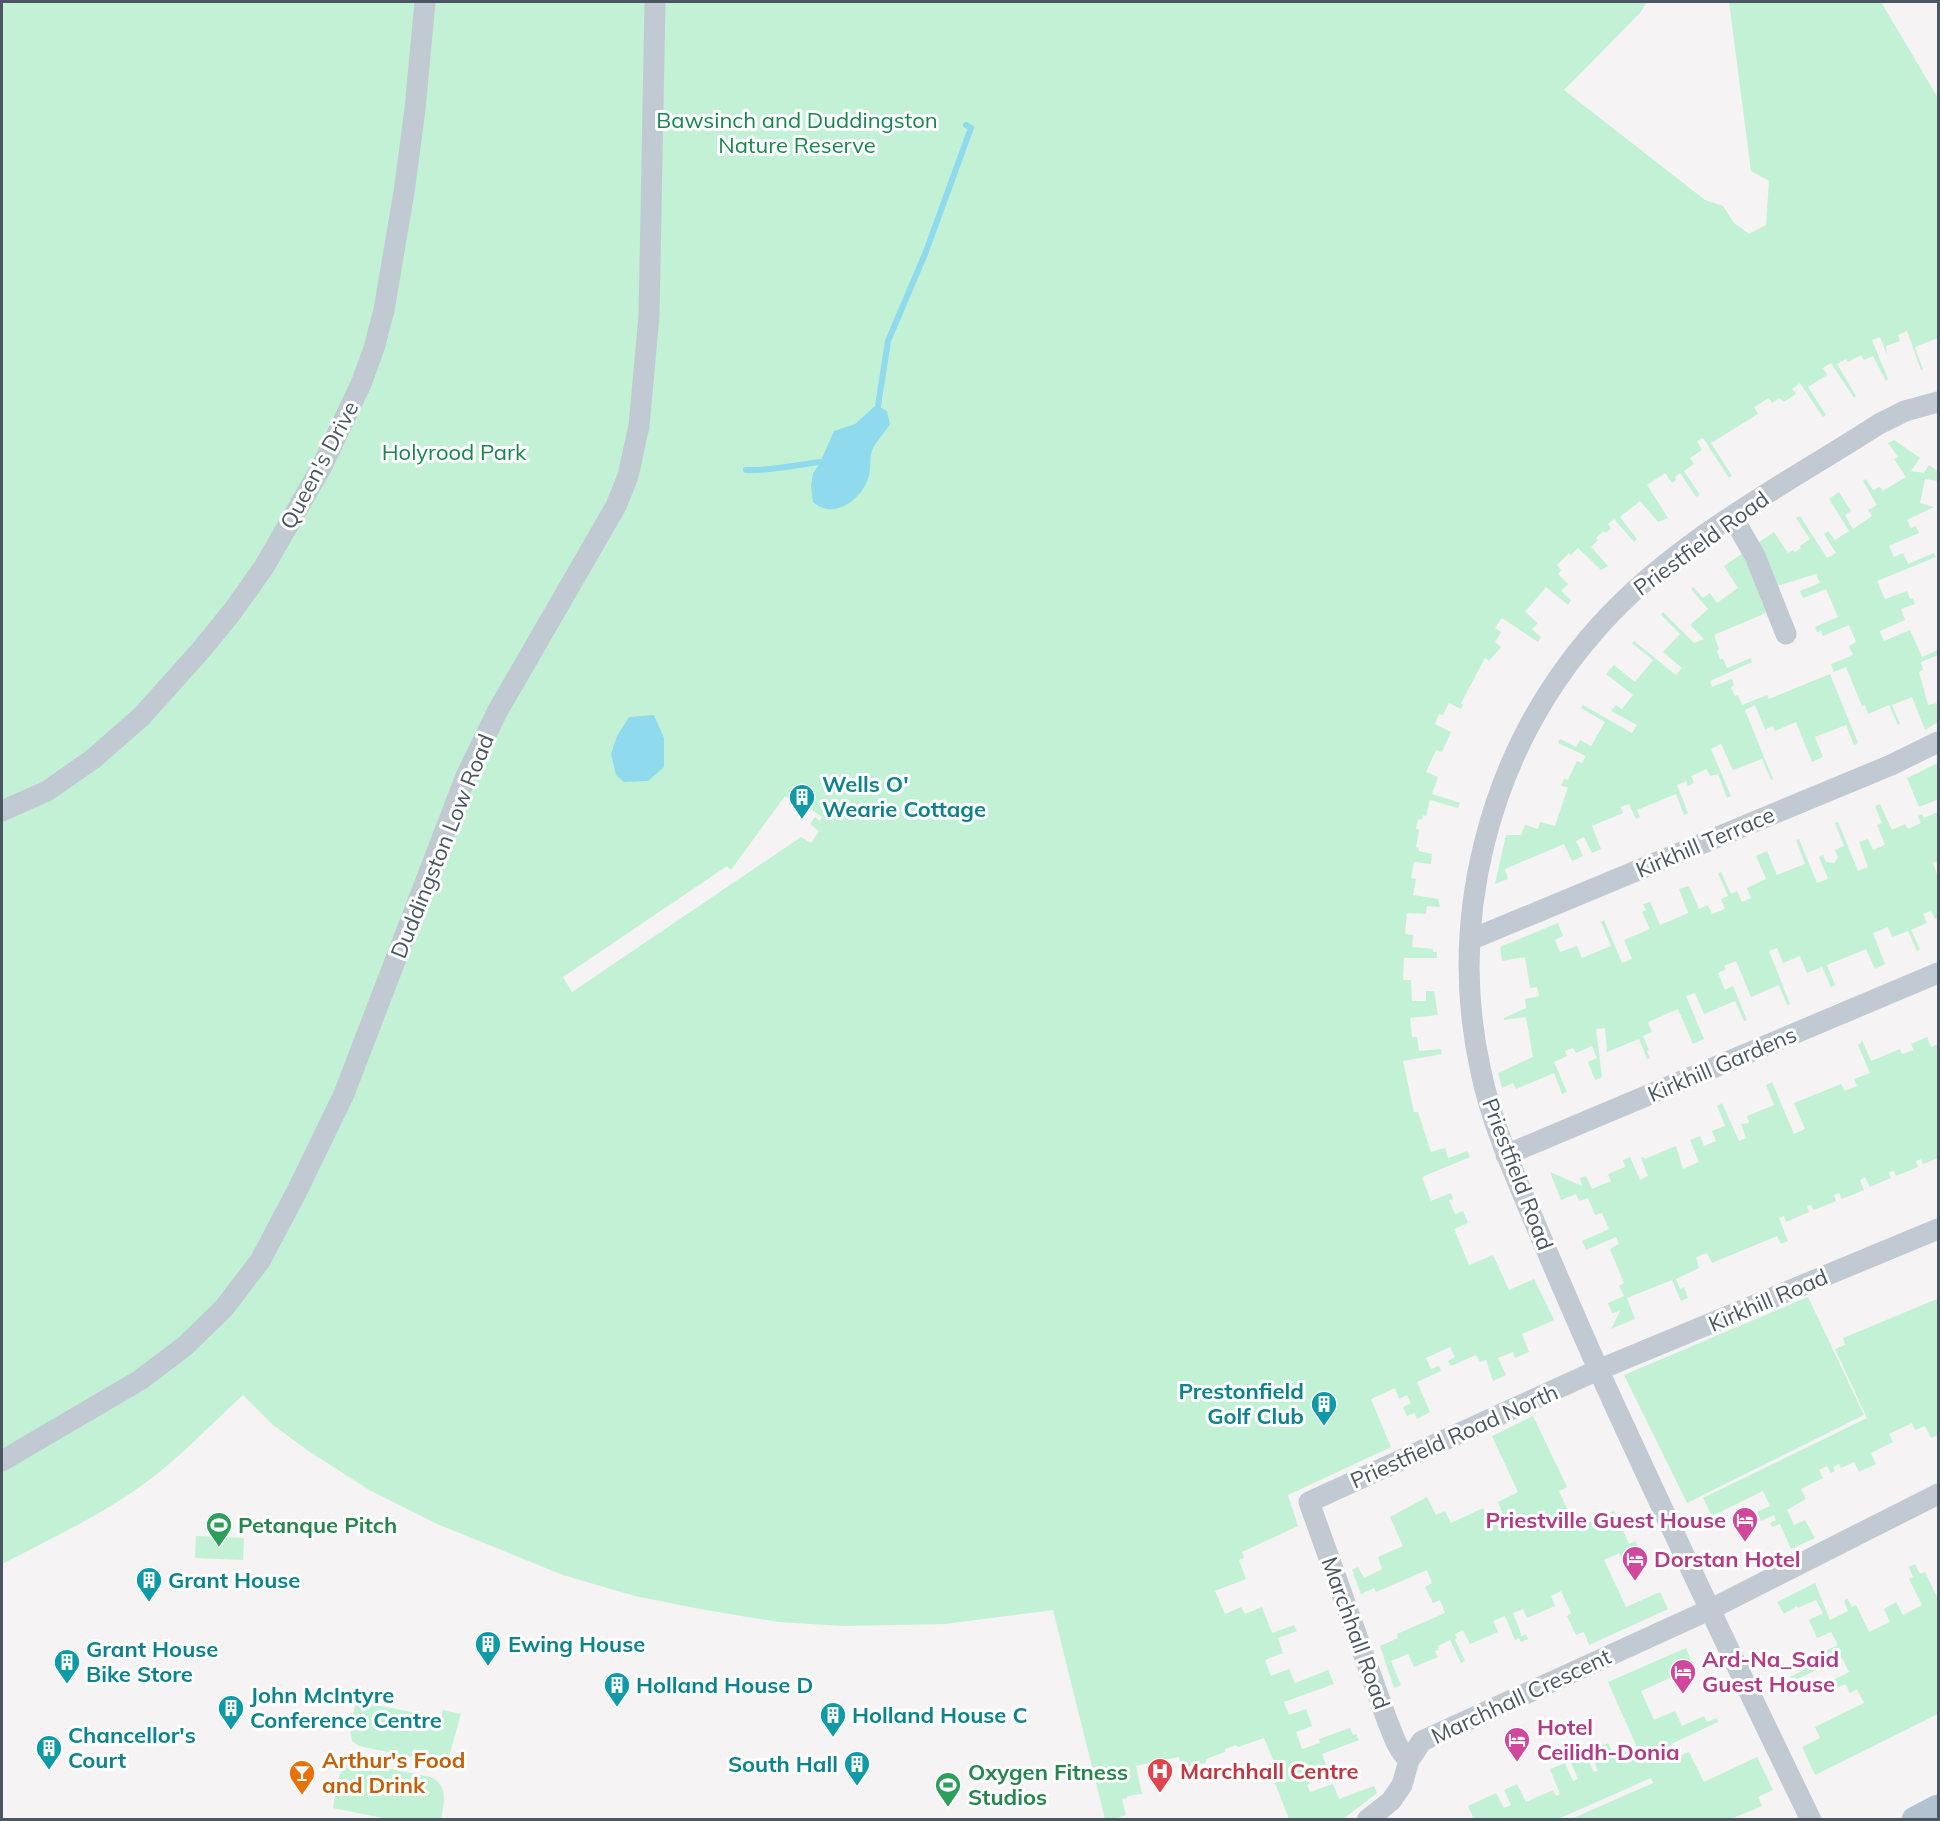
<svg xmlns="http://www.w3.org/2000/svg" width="1940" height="1821" viewBox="0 0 1940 1821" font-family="Mulish,sans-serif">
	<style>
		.green { fill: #c3f1d5; fill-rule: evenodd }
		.water { fill: #90daee }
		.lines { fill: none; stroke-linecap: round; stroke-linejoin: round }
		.stream { stroke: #90daee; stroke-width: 6 }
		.minor { stroke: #c1cad2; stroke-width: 21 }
		.major { stroke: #b3c2d1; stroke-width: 27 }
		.labels { text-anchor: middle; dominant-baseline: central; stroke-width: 6; stroke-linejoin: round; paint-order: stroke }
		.park-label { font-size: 22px; fill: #17864f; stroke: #fff }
		.street-label { font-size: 22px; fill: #4a5661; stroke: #fff }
		.culture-label { font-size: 22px; font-weight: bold; fill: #0d838f; stroke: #fff; text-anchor: start }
		.hotel-label { font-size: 22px; font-weight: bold; fill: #b23c85; stroke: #fff; text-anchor: start }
		.leisure-label { font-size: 22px; font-weight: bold; fill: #27864d; stroke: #fff; text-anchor: start }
		.food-label { font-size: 22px; font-weight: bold; fill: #c56008; stroke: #fff; text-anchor: start }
		.health-label { font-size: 22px; font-weight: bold; fill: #be3a42; stroke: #fff; text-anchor: start }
	</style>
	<rect width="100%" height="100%" fill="#f5f3f3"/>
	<path class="green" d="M2 2H1647L1640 13 1564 90 1705 200 1723 206 1734 223 1749 234 1766 225 1769 181 1751 171 1729 2H1881L1938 98V338L1915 347 1923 370H1921L1907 331 1898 335 1900 341 1886 346 1887 355 1880 337 1872 340 1888 379 1886 381 1873 356 1864 360 1861 355 1848 362 1846 359 1837 364 1856 396 1854 398 1831 363 1823 368 1827 375 1808 387 1826 415 1823 417 1800 383 1792 389 1796 394 1784 402 1780 398 1772 403 1769 398 1754 407 1758 414 1711 443 1732 476 1729 478 1703 438 1697 441 1702 450 1690 458 1694 464 1684 471 1700 495 1696 497 1680 473 1675 477 1676 480 1672 483 1665 473 1647 485 1668 518 1658 522 1640 501 1620 517 1637 539 1634 542 1614 519 1608 524 1611 528 1606 533 1603 531 1596 538 1598 540 1591 547 1608 566 1601 570 1578 548 1571 555 1569 553 1557 565 1561 570 1558 574 1568 584 1561 591 1571 600 1568 605 1546 587 1525 612 1538 623 1532 629 1541 637 1538 642 1502 618 1495 628 1501 632 1495 642 1501 647 1489 661 1485 658 1461 703 1463 705 1461 709 1449 703 1443 715 1439 714 1435 724 1451 732 1442 752 1436 750 1426 772 1438 777 1432 794 1460 803 1458 808 1430 800 1426 816 1423 815 1422 820 1418 819 1416 829 1419 830 1416 847 1419 848 1418 851 1432 854 1431 864 1414 862 1411 878 1416 879 1413 895 1438 899 1440 907 1427 906 1426 914 1407 913 1405 934 1413 935 1412 947 1433 949V952H1437V958H1404L1403 980H1411L1412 1001H1426V991H1434L1438 1015 1410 1018 1412 1037H1417L1419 1051 1441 1049 1442 1054 1403 1061 1414 1112H1418L1431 1152 1445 1148 1448 1158 1467 1151 1470 1157 1422 1177 1431 1201 1451 1193 1453 1199 1449 1200 1455 1214 1463 1211 1468 1223 1454 1229 1469 1265 1493 1255 1509 1290 1534 1279 1554 1320 1522 1334 1529 1352 1515 1358 1513 1352 1498 1358 1506 1375 1493 1381 1486 1360 1480 1362 1476 1355 1451 1366 1448 1361 1455 1357 1450 1347 1426 1358 1431 1369 1439 1366 1441 1371 1417 1382 1430 1412 1417 1419 1414 1413 1407 1416 1403 1407 1411 1403 1407 1395 1399 1399 1395 1388 1371 1399 1391 1447 1288 1495 1298 1526 1242 1552 1244 1558 1239 1560 1246 1579 1215 1591 1225 1614 1241 1607 1245 1614 1262 1607 1272 1633 1294 1625 1297 1631 1278 1638 1283 1653 1265 1660 1271 1676 1289 1669 1295 1683 1328 1670 1334 1684 1284 1702 1289 1715 1306 1709 1312 1726 1296 1732 1302 1749 1320 1743 1319 1739 1350 1728 1353 1735 1356 1734 1359 1740 1322 1754 1328 1770 1308 1777 1311 1783 1307 1785 1310 1792 1333 1784 1339 1799 1374 1786 1377 1793 1343 1819H1289L1268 1765 1274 1762 1264 1738 1238 1747 1236 1745 1225 1749V1752L1206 1759V1763L1182 1768 1179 1757 1136 1766 1142 1794 1127 1796V1798L1122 1799 1126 1815 1117 1818V1819H1105L1053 1610 945 1624 844 1626 778 1622 700 1609 635 1596 563 1575 437 1524 371 1491 310 1452 273 1425 243 1395C210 1425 178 1460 141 1486 98 1517 48 1540 2 1564ZM785 796 797 804 799 801 822 817 820 821 815 817 810 824 819 831 811 843 801 837 572 992 563 977 727 866 731 870Z
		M1894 440 1920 458 1911 471 1924 473 1929 465 1938 471V481L1925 479 1920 503 1934 507 1907 520 1911 528 1916 526 1919 533 1889 546 1894 557 1903 553 1908 564 1934 553 1936 557 1877 581 1885 599 1907 591 1910 599 1913 598 1915 604 1901 609 1905 620 1880 631 1884 641 1910 630 1922 657 1938 650V655L1921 662 1923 670 1919 672 1928 705 1938 703V722L1925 730 1912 697 1892 705 1900 724 1898 725 1889 705 1868 714 1865 705 1862 706 1846 667 1834 672 1831 664 1853 655 1849 646 1856 642 1849 625 1823 636 1821 631 1817 632 1815 627 1838 617 1826 589 1803 598 1800 591 1820 583 1816 574 1777 586 1759 542 1774 532 1788 553 1793 550 1795 552 1801 548 1800 546 1810 539 1796 518 1800 516 1827 558 1836 553 1824 534 1828 531 1835 540 1849 531 1829 499 1839 492 1851 511 1845 515 1853 529 1872 516 1868 510 1877 505 1863 481 1866 479 1873 490 1880 487 1883 491 1906 477 1894 459 1898 457 1888 443Z
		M1743 553 1766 613 1714 635 1719 649 1717 651 1720 659H1723L1727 668 1751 658 1752 662 1710 681 1712 687 1732 679 1734 685 1731 687 1735 696 1738 695 1742 705 1767 695 1769 699 1830 674 1858 743 1854 745 1846 725 1815 737 1823 757 1812 762 1796 722 1775 731 1773 726 1766 729 1767 734 1755 705 1745 710 1773 779 1771 780 1762 759 1733 770 1721 744 1711 749 1731 796 1727 798 1718 774 1710 776 1707 769 1691 776 1694 783 1688 786 1686 781 1677 785 1688 813 1684 815 1676 794 1637 810 1640 817 1636 819 1629 804 1621 807 1623 813 1592 826 1601 849 1592 853 1584 837 1576 841 1583 856 1572 861 1564 844 1505 869 1508 879 1495 884 1506 835H1521L1525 825 1538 829 1540 822 1555 826 1568 787 1561 786 1564 779 1568 780 1577 761 1582 763 1586 756 1558 743 1560 739 1576 747 1580 740 1591 746 1605 722 1581 708 1583 705 1632 733 1637 725 1611 711 1616 705 1622 709 1633 695 1606 674 1614 665 1635 682 1653 660 1632 643 1634 641 1676 675 1682 668 1663 652 1680 634 1661 615 1663 612 1694 643 1704 639 1690 625 1708 609 1691 589 1693 587 1703 598 1710 593 1717 603 1738 588 1724 566Z
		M1938 763V803L1937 800 1919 807 1907 778Z
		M1880 804 1892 830 1905 824 1908 829 1921 823 1918 816 1922 814 1924 818 1938 812V861L1933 863 1938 877V918L1935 919 1931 911 1923 914 1927 923 1911 930 1920 949 1917 951 1908 931 1892 937 1888 927 1873 933 1885 964 1875 969 1866 949 1827 965 1835 985 1831 987 1822 967 1807 973 1800 956 1783 963 1777 948 1769 951 1790 1004 1787 1005 1779 985 1751 997 1736 961 1724 966 1726 969 1718 973 1725 990 1733 986 1747 1020 1744 1021 1735 1001 1704 1014 1695 993 1686 996 1704 1039 1693 1044 1678 1009 1648 1022 1652 1032 1643 1036 1649 1050 1647 1051 1650 1058 1647 1059 1639 1039 1607 1052 1605 1028 1596 1029 1602 1077 1595 1080 1588 1062 1597 1058 1592 1046 1576 1053 1573 1048 1565 1051 1567 1056 1554 1062 1567 1092 1562 1094 1554 1073 1516 1089 1513 1083 1502 1088 1498 1073 1533 1057 1526 1017 1504 1020V1018L1526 1008 1525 999 1539 996 1537 987 1530 988 1525 957 1502 961 1500 947 1558 923 1563 936 1555 940 1560 952 1577 946 1582 958 1611 946 1601 922 1604 920 1622 963 1632 959 1624 940 1650 929 1642 912 1646 910 1643 904 1650 902 1660 925 1688 913 1679 889 1689 886 1699 909 1708 905 1712 914 1725 909 1721 899 1728 896 1718 873 1721 872 1731 894 1737 891 1742 902 1751 898 1747 888 1766 879 1756 856 1767 851 1777 875 1805 864 1796 840 1799 839 1817 883 1828 879 1819 857 1823 855 1826 862 1834 863 1838 858 1835 850 1844 846 1835 823 1838 822 1858 871 1868 867 1859 842 1868 839 1873 850 1885 845 1877 825 1882 823 1875 806Z
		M1927 1037 1931 1047 1938 1044V1158L1923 1164 1921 1159 1916 1161 1918 1167 1896 1176 1894 1171 1889 1172 1891 1178 1870 1187 1865 1177 1860 1180 1864 1190 1842 1199 1839 1193 1834 1195 1836 1201 1814 1210 1811 1205 1807 1206 1809 1212 1786 1222 1784 1216 1779 1218 1788 1241 1781 1244 1777 1236 1712 1263 1707 1253 1696 1257 1699 1268 1676 1279 1680 1289 1684 1287 1688 1298 1681 1301 1672 1280 1627 1298 1635 1319 1611 1329 1620 1311 1612 1313 1608 1303 1624 1296 1619 1286 1624 1283 1610 1249 1619 1244 1616 1237 1586 1250 1582 1241 1609 1229 1602 1213 1595 1215 1588 1198 1579 1201 1576 1194 1561 1200 1550 1172 1582 1186 1580 1178 1586 1176 1592 1189 1611 1181 1608 1174 1625 1167 1623 1160 1630 1157 1640 1180 1648 1176 1641 1158 1643 1157 1645 1159 1676 1146 1683 1169 1699 1162 1690 1140 1700 1136 1704 1146 1716 1141 1712 1131 1725 1126 1717 1106 1722 1103 1739 1141 1746 1138 1741 1124 1749 1123 1747 1116 1774 1105 1766 1085 1772 1082 1794 1134 1805 1129 1794 1103 1841 1084 1845 1091 1857 1086 1854 1079 1870 1073 1858 1045 1861 1043V1041L1862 1040 1871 1061 1900 1049 1902 1054 1914 1050 1911 1044Z
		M1808 1297 1864 1415 1687 1503 1624 1375Z
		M1937 1299 1938 1303V1435L1931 1438 1925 1426 1915 1430 1912 1423 1889 1434 1893 1442 1871 1453 1876 1464 1859 1472 1854 1462 1841 1468 1839 1464 1833 1467 1835 1471 1831 1473 1827 1466 1819 1470 1823 1478 1801 1489 1806 1499 1787 1510 1794 1525 1805 1520 1815 1538 1791 1549 1780 1524 1772 1527 1770 1523 1776 1520 1774 1515 1761 1521 1757 1512 1770 1506 1763 1491 1712 1516 1703 1498 1867 1418 1835 1349 1845 1345 1843 1338Z
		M1533 1416 1567 1487 1559 1491 1569 1513 1576 1510 1582 1523 1586 1522 1587 1523 1614 1511 1629 1544 1635 1541 1643 1556 1625 1564 1619 1553 1604 1560 1626 1607 1660 1592 1668 1609 1589 1645 1584 1632 1576 1635 1567 1616 1571 1613 1561 1591 1551 1596 1555 1606 1527 1618 1523 1609 1513 1613 1522 1636 1526 1634 1528 1639 1521 1642 1519 1638 1515 1640 1505 1616 1493 1621 1498 1632 1470 1644 1463 1630 1455 1634 1457 1638 1455 1640 1465 1661 1461 1663 1450 1640 1438 1646 1439 1650 1435 1651 1438 1657 1414 1667 1408 1654 1391 1661 1401 1685 1394 1688 1380 1646 1398 1638 1397 1634 1445 1613 1440 1600 1433 1603 1425 1587 1432 1583 1427 1570 1376 1592 1374 1588 1361 1594 1352 1570 1358 1567 1364 1578 1382 1569 1378 1557 1403 1546 1390 1517 1427 1497 1436 1515 1445 1511 1451 1523 1483 1508 1490 1523 1504 1517 1498 1502 1518 1492 1492 1436Z
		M196 1536 244 1538 243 1560 195 1558Z
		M1915 1564 1920 1574 1925 1572 1938 1599V1714L1815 1775 1802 1747 1820 1738 1815 1727 1864 1703 1857 1689 1850 1693 1845 1684 1837 1688 1833 1680 1849 1672 1842 1658 1793 1681 1790 1677 1804 1670 1801 1663 1838 1645 1831 1632 1817 1638 1809 1620 1823 1613 1816 1600 1798 1608 1797 1606 1784 1614 1777 1602 1815 1583 1830 1620 1848 1611 1844 1601 1847 1598 1852 1607 1856 1605 1869 1632 1890 1622 1884 1609 1896 1602 1903 1615 1922 1605 1909 1579 1913 1577 1909 1567Z
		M1686 1648 1694 1667 1641 1691 1654 1720 1675 1711 1682 1726 1704 1716 1707 1722 1717 1718 1718 1722 1671 1744 1676 1757 1689 1752 1704 1782 1757 1757 1773 1790 1758 1797 1762 1806 1731 1819H1571L1653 1783 1651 1778 1558 1819H1474L1468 1806 1496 1793 1504 1808 1511 1805 1504 1790 1517 1784 1526 1802 1553 1790 1556 1796 1560 1794 1550 1769 1565 1763 1573 1781 1578 1779 1570 1760 1585 1754 1594 1772 1598 1771 1590 1751 1608 1743 1614 1756 1629 1749 1632 1755 1639 1752 1608 1682Z
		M356 1701 441 1718 443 1710 461 1714 450 1753 445 1760 436 1762 359 1746 352 1741 350 1729Z
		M356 1762 431 1777C449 1786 444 1803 441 1819H388L333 1808 336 1789 340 1774 347 1764Z"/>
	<path class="water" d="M878 406 887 411 890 424C886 431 874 444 872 451 869 459 872 469 868 479 860 501 833 520 813 502L811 486 813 473 819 465 834 431 855 424 874 407Z
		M654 715 664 738V767L648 781 624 782 616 775 611 754 617 736 629 717Z"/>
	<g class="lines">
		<path class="stream" d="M878 406 888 341 925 254 971 128 966 125
			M746 470C772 471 795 465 820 462"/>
		<path class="minor" d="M1732 516 1755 556 1786 634
			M2 811 47 791 93 759 142 716 201 650 232 612 264 567 321 468 361 384 374 348 384 310 404 192 415 109 425 2
			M1470 940 1891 765 1938 742
			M1506 1155 1938 973
			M2 1461 140 1380 185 1346 224 1308 260 1261 297 1191 344 1094 466 776 497 712 616 506 628 476 639 426 649 316 655 2
			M1409 1760C1397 1750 1393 1734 1387 1720L1309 1502 1598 1370 1938 1229
			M1367 1820 1391 1801 1402 1785 1409 1760 1422 1741 1709 1610 1938 1494
			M1811 1820C1746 1686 1682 1552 1620 1417 1592 1357 1566 1296 1540 1235 1518 1182 1493 1129 1481 1072 1447 921 1488 758 1588 639 1666 545 1778 489 1879 424L1905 411 1938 402"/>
		<path class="major" d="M1915 1820 1938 1808"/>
	</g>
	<defs>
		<g id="building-pin" transform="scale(1.35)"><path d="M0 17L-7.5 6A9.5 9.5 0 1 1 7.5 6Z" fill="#0f9aa8" stroke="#fff"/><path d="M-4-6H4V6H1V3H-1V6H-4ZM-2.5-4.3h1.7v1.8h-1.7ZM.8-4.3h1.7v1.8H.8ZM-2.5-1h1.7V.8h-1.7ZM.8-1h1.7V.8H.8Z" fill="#fff"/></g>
		<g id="hotel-pin" transform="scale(1.35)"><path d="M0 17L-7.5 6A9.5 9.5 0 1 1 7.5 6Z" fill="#d1479c" stroke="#fff"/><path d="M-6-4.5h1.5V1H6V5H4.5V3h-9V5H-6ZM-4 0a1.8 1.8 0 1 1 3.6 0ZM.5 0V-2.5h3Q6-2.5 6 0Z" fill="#fff"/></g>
		<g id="stadium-pin" transform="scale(1.35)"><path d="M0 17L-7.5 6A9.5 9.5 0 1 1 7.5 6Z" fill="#2e9e5b" stroke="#fff"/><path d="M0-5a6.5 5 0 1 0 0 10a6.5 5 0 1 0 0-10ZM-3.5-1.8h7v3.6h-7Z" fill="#fff"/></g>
		<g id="hospital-pin" transform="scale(1.35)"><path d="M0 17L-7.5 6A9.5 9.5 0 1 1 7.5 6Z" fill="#e0444e" stroke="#fff"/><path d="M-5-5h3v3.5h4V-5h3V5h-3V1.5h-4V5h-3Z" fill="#fff"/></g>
		<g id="bar-pin" transform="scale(1.35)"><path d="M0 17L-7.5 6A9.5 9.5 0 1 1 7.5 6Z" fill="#e8710a" stroke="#fff"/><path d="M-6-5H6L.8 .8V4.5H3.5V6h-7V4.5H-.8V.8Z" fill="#fff"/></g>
	</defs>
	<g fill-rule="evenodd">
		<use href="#building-pin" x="802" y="797"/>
		<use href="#building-pin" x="1324" y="1404"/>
		<use href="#hotel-pin" x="1745" y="1520"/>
		<use href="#stadium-pin" x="219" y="1525"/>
		<use href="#hotel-pin" x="1635" y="1559"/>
		<use href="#building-pin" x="149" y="1580"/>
		<use href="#building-pin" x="488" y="1644"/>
		<use href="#building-pin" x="67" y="1662"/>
		<use href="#hotel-pin" x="1683" y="1672"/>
		<use href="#building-pin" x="617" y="1685"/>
		<use href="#building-pin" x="231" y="1708"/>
		<use href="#building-pin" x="833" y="1715"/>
		<use href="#hotel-pin" x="1517" y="1740"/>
		<use href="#building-pin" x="49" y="1748"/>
		<use href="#building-pin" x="857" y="1764"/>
		<use href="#hospital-pin" x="1160" y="1771"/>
		<use href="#bar-pin" x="302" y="1773"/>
		<use href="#stadium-pin" x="948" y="1785"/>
	</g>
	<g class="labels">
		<g class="park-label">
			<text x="797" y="120">Bawsinch and Duddingston<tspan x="797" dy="25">Nature Reserve</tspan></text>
			<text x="454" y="452">Holyrood Park</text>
		</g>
		<g class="street-label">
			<text transform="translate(319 465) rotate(-62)">Queen's Drive</text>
			<text transform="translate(1701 543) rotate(-36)">Priestfield Road</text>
			<text transform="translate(1705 842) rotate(-23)">Kirkhill Terrace</text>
			<text transform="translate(442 846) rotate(-68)">Duddingston Low Road</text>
			<text transform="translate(1722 1064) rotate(-23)">Kirkhill Gardens</text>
			<text transform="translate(1518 1174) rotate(69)">Priestfield Road</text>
			<text transform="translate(1768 1300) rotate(-23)">Kirkhill Road</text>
			<text transform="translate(1454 1436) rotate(-24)">Priestfield Road North</text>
			<text transform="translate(1356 1633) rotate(70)">Marchhall Road</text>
			<text transform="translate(1521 1696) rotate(-25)">Marchhall Crescent</text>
		</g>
		<g class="culture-label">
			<text x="822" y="784">Wells O'<tspan x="822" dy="25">Wearie Cottage</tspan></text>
			<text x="1304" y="1391" text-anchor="end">Prestonfield<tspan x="1304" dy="25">Golf Club</tspan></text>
			<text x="168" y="1580">Grant House</text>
			<text x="508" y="1644">Ewing House</text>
			<text x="86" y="1649">Grant House<tspan x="86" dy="25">Bike Store</tspan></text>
			<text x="636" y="1685">Holland House D</text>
			<text x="250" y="1695">John McIntyre<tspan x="250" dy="25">Conference Centre</tspan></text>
			<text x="852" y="1715">Holland House C</text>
			<text x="68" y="1735">Chancellor's<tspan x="68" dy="25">Court</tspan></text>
			<text x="838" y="1764" text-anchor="end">South Hall</text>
		</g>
		<g class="hotel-label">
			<text x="1726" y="1520" text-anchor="end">Priestville Guest House</text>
			<text x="1654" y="1559">Dorstan Hotel</text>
			<text x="1702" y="1659">Ard-Na_Said<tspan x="1702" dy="25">Guest House</tspan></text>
			<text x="1537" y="1727">Hotel<tspan x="1537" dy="25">Ceilidh-Donia</tspan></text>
		</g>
		<g class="leisure-label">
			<text x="238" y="1525">Petanque Pitch</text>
			<text x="968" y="1772">Oxygen Fitness<tspan x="968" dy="25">Studios</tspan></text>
		</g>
		<g class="food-label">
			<text x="322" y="1760">Arthur's Food<tspan x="322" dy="25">and Drink</tspan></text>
		</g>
		<g class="health-label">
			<text x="1180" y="1771">Marchhall Centre</text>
		</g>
	</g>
	<rect width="1940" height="1821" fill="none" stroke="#4a5661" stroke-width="6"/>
</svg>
